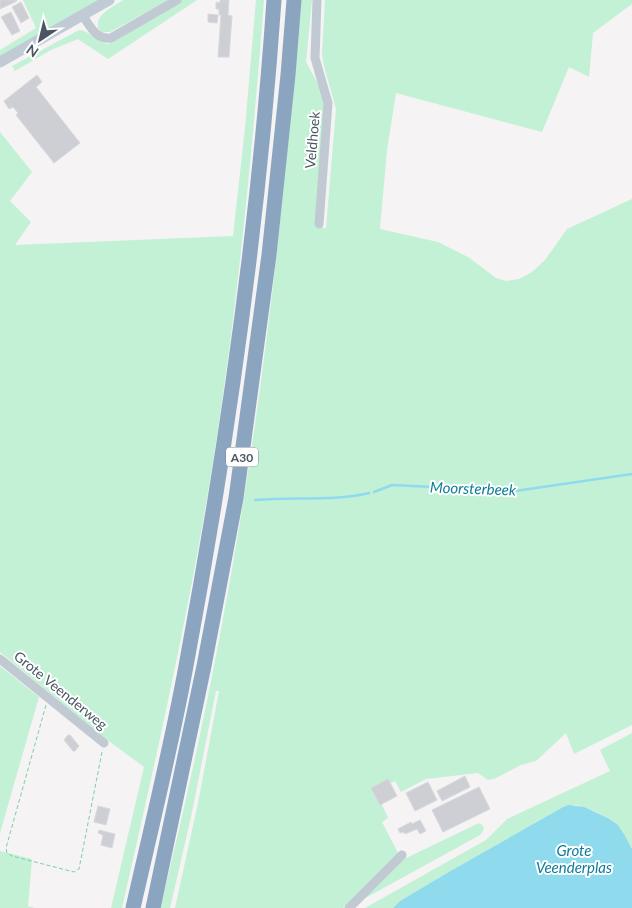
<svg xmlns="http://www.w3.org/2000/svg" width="632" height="908" viewBox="0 0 632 908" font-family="Lato,sans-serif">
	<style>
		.green { fill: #c3f1d5 }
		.water { fill: #90daee }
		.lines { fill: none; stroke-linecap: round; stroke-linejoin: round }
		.stream { stroke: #90daee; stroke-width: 2.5 }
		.building { fill: #cdcfd5; stroke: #d7d9de }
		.path { stroke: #7ad0a6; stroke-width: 1; stroke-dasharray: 4 2.5; stroke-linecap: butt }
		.street { stroke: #c1cad2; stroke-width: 9 }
		.secondary { stroke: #c1cbd6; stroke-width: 11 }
		.highway { stroke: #8ba5c1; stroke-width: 15 }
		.labels { text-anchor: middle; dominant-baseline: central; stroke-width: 4; stroke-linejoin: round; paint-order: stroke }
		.shield { fill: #fff; stroke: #808990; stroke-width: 1 }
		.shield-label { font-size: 12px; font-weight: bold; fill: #4a5661 }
		.street-label { font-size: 14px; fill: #4a5661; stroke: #fff }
		.water-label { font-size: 15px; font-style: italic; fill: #0c7c9b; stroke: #fff }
	</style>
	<rect width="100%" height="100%" fill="#f5f3f3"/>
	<path class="green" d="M23 0H102L0 59V50L36 28Z
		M123 0H169L110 32H102L98 28C96 13 112 8 123 0Z
		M181 0H197L108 59 78 39 51 50 15 71 12 66 79 30C90 31 96 42 108 44Z
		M256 0H264C251 170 234 341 205 510 182 644 152 776 122 908H111L144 767 98 733 0 652V132L32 172 10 201 31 222 15 245 233 236 245 128Z
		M301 0H312L306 62 318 84 324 100 326 113 315 227 326 228 336 109 324 66 322 54 325 0H632V4L593 33 589 77 569 67 542 132 396 93 387 150 380 229 438 242 468 257 496 278 506 281 519 279 532 272 545 260 567 229 632 199V725L574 754 566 733 536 761 521 765 494 779 488 780 478 773 426 779 401 792 395 781 376 791 388 818 382 822 398 853 343 908H175L198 803 219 691H216L191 817 170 908H160C208 717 244 522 268 327 282 218 290 109 301 0Z
		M0 666 39 697 0 833Z
		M632 733V849L618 825 608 818 594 811 576 805 563 807 447 873 400 901 393 908H365L486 840 507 819 610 771 600 750Z
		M479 823 483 826 484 829 480 835 360 901 402 860Z
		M0 851 32 859 28 906 35 908H0Z"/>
	<path class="water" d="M569 805 584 807 608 818 618 825 625 836 632 849V908H393L400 901 447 873 563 807Z"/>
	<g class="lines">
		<path class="stream" d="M374 492 392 485 515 491 632 474
			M255 500C295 496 330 502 369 493"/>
	</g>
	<path class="building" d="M0 0H16L17 1 0 9Z
		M220 0H229L228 15 232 16 229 57H218L221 15H219V9H216V2L220 3Z
		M21 2 29 18 21 23 12 7Z
		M11 12 20 31 12 35 1 17Z
		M208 14 218 15 217 23 208 22Z
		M37 75 42 82 36 87 80 143 54 163 16 115 18 113 13 107 9 109 4 101Z
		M68 735H70L79 746 75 751H73L64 740Z
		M465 776 470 787 442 801 437 791Z
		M388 779 397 796 380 805 371 788Z
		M428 782 437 800 415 811 406 793Z
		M479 787 490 809 443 832 432 810Z
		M98 806 110 809 106 825 94 822Z
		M420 820 426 831 420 834 417 829 405 834 404 832 400 833 398 829 411 822 412 824Z
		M99 830 115 834 112 848 101 845 103 835 98 833Z"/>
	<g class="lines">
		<path class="path" d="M46 705 6 848 7 853 12 856 74 872 79 869 102 752"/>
		<path class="street" d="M317 0 315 58 328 103 319 224
			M83 16C90 26 96 40 111 38L177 0
			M0 659 104 743
			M349 908 402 855"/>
		<path class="secondary" d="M0 62 109 0"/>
		<path class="highway" d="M133 908C152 824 173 740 188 655 228 439 259 220 274 0
			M153 908 204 666 236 498 269 255 288 75 294 0"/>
	</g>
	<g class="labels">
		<rect class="shield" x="226" y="447.5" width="32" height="19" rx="4"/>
		<g class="shield-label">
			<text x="242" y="457">A30</text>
		</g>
		<g class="street-label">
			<text transform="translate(312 140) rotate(-85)">Veldhoek</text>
			<text transform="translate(61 690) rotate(39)">Grote Veenderweg</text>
		</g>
		<g class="water-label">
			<text transform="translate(473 488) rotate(2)">Moorsterbeek</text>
			<text x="574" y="850">Grote<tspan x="574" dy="17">Veenderplas</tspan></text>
		</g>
	</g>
	<g transform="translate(40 40) rotate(215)" stroke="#ffffff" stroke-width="4" paint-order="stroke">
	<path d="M0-4L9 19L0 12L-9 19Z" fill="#4a5661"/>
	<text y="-8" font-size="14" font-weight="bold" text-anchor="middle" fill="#4a5661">N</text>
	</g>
</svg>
